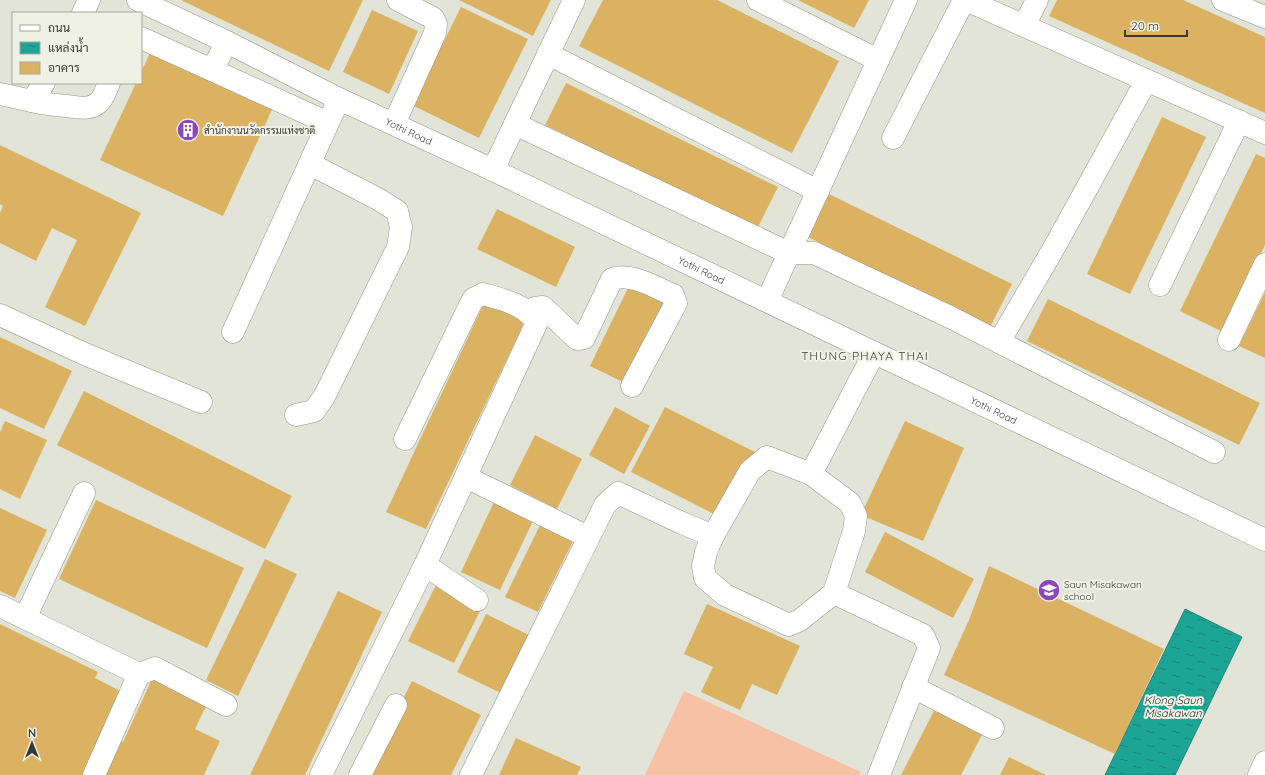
<svg xmlns="http://www.w3.org/2000/svg" width="1265" height="775" viewBox="0 0 1265 775" font-family="Quicksand,Sarabun,sans-serif">
	<style>
		.grass { fill: #f6c1a5 }
		.water { fill: url(#water-ripples); stroke: #258578 }
		.building { fill: #dbb261 }
		.lines { fill: none; stroke-linecap: round; stroke-linejoin: round }
		.minor-casing { stroke: #939589; stroke-width: 23 }
		.minor { stroke: #fff; stroke-width: 22 }
		.labels { text-anchor: middle; dominant-baseline: central; stroke-width: 4; stroke-linejoin: round; paint-order: stroke }
		.poi-label { font-size: 10px; fill: #393a35; stroke: #eef1e4; text-anchor: start }
		.street-label { font-size: 10px; fill: #393a35; stroke: #eef1e4 }
		.water-label { font-size: 11px; font-style: italic; fill: #192e2b; stroke: #eef1e4 }
		.quarter-label { font-size: 12px; letter-spacing: 1px; fill: #414338; stroke: #eef1e4 }
	</style>
	<defs>
		<pattern id="water-ripples" width="26" height="14" patternUnits="userSpaceOnUse"><rect width="26" height="14" fill="#1ca595"/><path d="M2 4q2-2 4 0t4 0M15 11q2-2 4 0t4 0" fill="none" stroke="#1a877a"/></pattern>
	</defs>
	<rect width="100%" height="100%" fill="#e1e4d7"/>
	<path class="grass" d="M684 691 861 772 859 775H645Z"/>
	<path class="water" d="M1185 609 1242 637 1175 775H1105Z"/>
	<path class="building" d="M181 0H363L329 71Z
		M459 0H551L533 36Z
		M603 0H717L839 61 792 153 579 46Z
		M798 0H869L854 28Z
		M1057 0H1183L1265 37V113L1049 16Z
		M461 7 528 39 479 138 412 105Z
		M372 10 418 31 389 94 343 72Z
		M154 45 276 101 223 216 100 160 136 83H141V72Z
		M566 83 778 187 757 229 545 125Z
		M1162 117 1206 137 1130 294 1087 274Z
		M0 145 141 213 85 326 45 307 77 240 52 228 36 261 0 243V213L3 206 0 204Z
		M1256 154 1265 158V245L1223 332 1180 311Z
		M829 194 1012 284 990 327 808 237Z
		M497 209 575 247 556 287 477 249Z
		M630 284 669 304 629 385 590 366Z
		M1265 292V358L1239 346Z
		M486 299 525 321 426 529 386 512Z
		M1048 299 1260 403 1239 445 1027 341Z
		M0 337 72 371 44 429 0 408Z
		M84 391 292 496 265 549 57 445Z
		M615 407 650 426 624 474 589 455Z
		M665 407 755 452 722 518 631 472Z
		M5 421 47 440 20 499 0 489V432Z
		M905 421 964 448 923 541 861 515Z
		M535 435 582 459 557 509 510 485Z
		M96 500 244 568 207 648 59 579Z
		M495 500 534 519 500 590 461 572Z
		M0 508 47 530 15 598 0 591Z
		M541 523 574 539 538 612 505 597Z
		M885 532 974 579 953 618 865 572Z
		M265 559 297 574 238 696 206 680Z
		M989 566 1164 649 1115 754 944 675 969 620Z
		M436 585 482 607 454 663 408 641Z
		M338 591 382 612 305 775H250Z
		M707 604 800 646 777 695 752 684 740 710 701 692 713 667 684 654Z
		M486 614 531 636 503 694 457 672Z
		M0 624 98 672 95 678 124 693 83 775H0Z
		M152 679 207 704 195 729 220 741 204 775H100L117 739 123 742Z
		M412 681 481 715 451 775H365Z
		M936 707 984 731 961 775H901Z
		M516 738 581 767 577 775H499Z
		M1009 757 1046 775H1000Z"/>
	<g class="lines">
		<g class="minor-casing">
			<g id="minor">
				<path id="s1" d="M138 0 227 42 339 99 493 170 1265 540"/>
				<path d="M758 0 878 60"/>
				<path d="M966 0 1265 133"/>
				<path d="M1223 0 1265 17"/>
				<path d="M83 13 89 0"/>
				<path d="M1024 26 1037 0"/>
				<path d="M141 38 212 70 227 42"/>
				<path d="M548 54 818 191"/>
				<path d="M212 70 328 123"/>
				<path d="M0 94 32 101 44 83"/>
				<path d="M32 101C44 104 54 105 66 106 77 107 90 111 99 102 104 98 106 89 109 83"/>
				<path d="M394 124 435 33 436 24 433 18 398 0"/>
				<path d="M515 124 789 253H814L950 317 1214 452"/>
				<path d="M893 138 964 0"/>
				<path d="M493 170 574 0"/>
				<path d="M1160 285 1239 121"/>
				<path d="M767 301 906 0"/>
				<path d="M530 313 535 308 543 307 577 339 584 338 612 279C631 272 656 288 673 295L676 303 632 386"/>
				<path d="M0 315 87 355 201 402"/>
				<path d="M233 332 339 99"/>
				<path d="M1229 340 1265 264"/>
				<path d="M999 342 1055 246 1146 81"/>
				<path d="M296 415 314 411 324 397 398 247 401 227 397 211 378 199 310 164"/>
				<path d="M811 474 874 353"/>
				<path d="M466 477 588 537"/>
				<path d="M713 536 706 552 703 566 705 578 725 595 789 625 800 620 834 593"/>
				<path d="M425 565 477 600"/>
				<path d="M0 606 139 674 155 668 226 705"/>
				<path d="M25 618 84 493"/>
				<path d="M913 687 993 728"/>
				<path d="M94 775 139 674"/>
				<path d="M321 775 425 565 537 322C524 304 504 300 483 294L473 299 405 439"/>
				<path d="M360 775 396 705"/>
				<path d="M471 775 605 505 618 493 682 523 713 536 750 471 767 457 811 474 850 503 856 516 854 531 834 593 923 635 929 648 879 775"/>
				<path d="M1259 775 1265 762"/>
			</g>
		</g>
		<use href="#minor" class="minor"/>
	</g>
	<defs>
		<g id="building-disc" transform="scale(1.15)"><circle r="9.5" fill="#8c47bb" stroke="#eef1e4"/><path d="M-4-6H4V6H1V3H-1V6H-4ZM-2.5-4.3h1.7v1.8h-1.7ZM.8-4.3h1.7v1.8H.8ZM-2.5-1h1.7V.8h-1.7ZM.8-1h1.7V.8H.8Z" fill="#fff"/></g>
		<g id="school-disc" transform="scale(1.15)"><circle r="9.5" fill="#8c47bb" stroke="#eef1e4"/><path d="M0-5L7-2L0 1L-7-2ZM-4 1L0 2.5L4 1V4Q0 6-4 4Z" fill="#fff"/></g>
	</defs>
	<g fill-rule="evenodd">
		<use href="#building-disc" x="188" y="130"/>
		<use href="#school-disc" x="1049" y="590"/>
	</g>
	<g class="labels">
		<g class="poi-label">
			<text x="204" y="130">สำนักงานนวัตกรรมแห่งชาติ</text>
			<text x="1064" y="584">Saun Misakawan<tspan x="1064" dy="12">school</tspan></text>
		</g>
		<g class="street-label">
			<text stroke="none"><textPath href="#s1" startOffset="301">Yothi Road</textPath></text>
			<text stroke="none"><textPath href="#s1" startOffset="625">Yothi Road</textPath></text>
			<text stroke="none"><textPath href="#s1" startOffset="949">Yothi Road</textPath></text>
		</g>
		<g class="water-label">
			<text x="1173" y="700">Klong Saun<tspan x="1173" dy="13">Misakawan</tspan></text>
		</g>
		<g class="quarter-label">
			<text x="865" y="355">THUNG PHAYA THAI</text>
		</g>
	</g>
	<rect x="12" y="12" width="130" height="72" fill="#eef1e4" stroke="#a6a89e"/>
	<rect x="20" y="25" width="20" height="6" fill="#ffffff" stroke="#a6a89e"/>
	<text x="48" y="32" font-size="12" fill="#393a35">ถนน</text>
	<rect x="20" y="42" width="20" height="12" fill="url(#water-ripples)" stroke="#a6a89e"/>
	<text x="48" y="52" font-size="12" fill="#393a35">แหล่งน้ำ</text>
	<rect x="20" y="62" width="20" height="12" fill="#dbb261" stroke="#a6a89e"/>
	<text x="48" y="72" font-size="12" fill="#393a35">อาคาร</text>
	<g transform="translate(32 743)" stroke="#eef1e4" stroke-width="3" paint-order="stroke">
	<path d="M0-3L7 15L0 10L-7 15Z" fill="#393a35"/>
	<text y="-6" font-size="11" font-weight="bold" text-anchor="middle" fill="#393a35">N</text>
	</g>
	<path d="M1125 30v6h62v-6" fill="none" stroke="#393a35" stroke-width="2"/>
	<text x="1131" y="30" font-size="12" fill="#393a35" stroke="#eef1e4" stroke-width="3" paint-order="stroke">20 m</text>
</svg>
